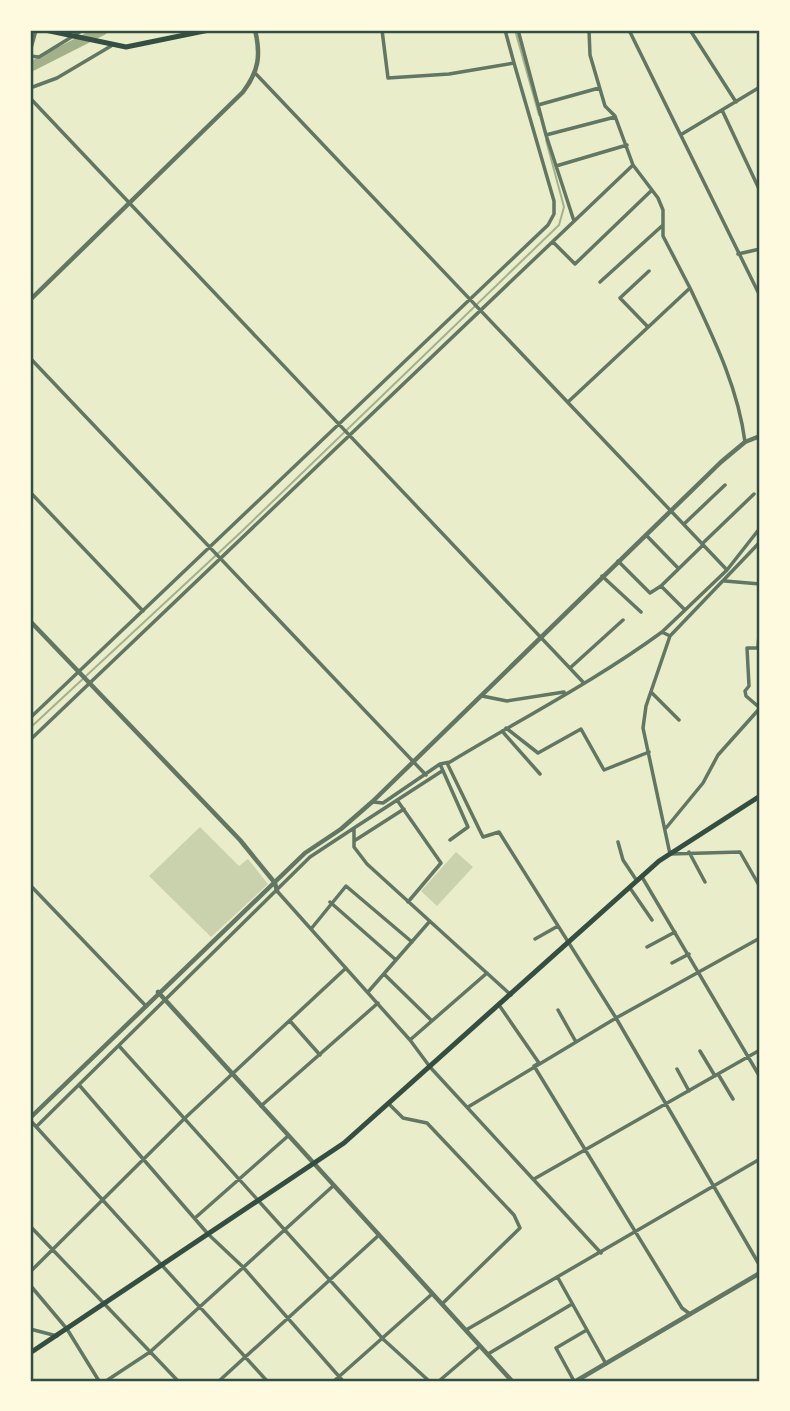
<svg xmlns="http://www.w3.org/2000/svg" width="790" height="1411" viewBox="0 0 790 1411" font-family="'Source Sans 3',sans-serif">
	<style>
		.green { fill: #cad2ad }
		.lines { fill: none; stroke-linecap: round; stroke-linejoin: round }
		.stream { stroke: #a3b18a; stroke-width: 2 }
		.river { stroke: #a3b18a; stroke-width: 10 }
		.minor { stroke: #617663; stroke-width: 3.5 }
		.tertiary { stroke: #617663; stroke-width: 4.5 }
		.secondary { stroke: #344e41; stroke-width: 5 }
		.primary { stroke: #344e41; stroke-width: 5 }
		.neatline { fill: none; stroke: #344e41; stroke-width: 2.5 }
	</style>
	<rect width="100%" height="100%" fill="#e9edc9"/>
	<path class="green" d="M200 827 239 866 248 859 268 884 211 937 149 876Z
		M456 852 473 867 437 906 421 891Z"/>
	<g class="lines">
		<path class="stream" d="M515 30 539 115
			M30 728 240 533 559 225 564 207 546 140"/>
		<path class="river" d="M30 67 103 30"/>
		<path class="minor" d="M382 30 388 78 449 74 514 63 505 30
			M518 30 546 135 574 221
			M589 30 590 55 605 106 615 116 633 165 658 198 663 210V236L690 288
			M629 30 760 296
			M690 30 736 102
			M30 52 36 30
			M30 56 39 57 83 30
			M256 74 727 570 662 632
			M30 88 57 78 111 46
			M30 98 583 682
			M538 105 599 88
			M722 110 760 191
			M682 134 760 87
			M546 135 615 117
			M556 166 627 145
			M553 242 575 264 652 190
			M738 254 760 249
			M600 282 663 225
			M648 327 620 298 649 271
			M30 358 426 775
			M568 402 690 288C713 337 738 387 745 442
			M30 492 143 611
			M684 524 725 485
			M646 535 678 568
			M760 542 670 636 646 706 643 728 670 854 740 852 760 887
			M702 544 754 494
			M618 561 650 593 661 586
			M727 570 760 528
			M602 576 641 612
			M725 581 760 584
			M684 609 661 586 703 545
			M570 668 623 620
			M651 692 679 720
			M482 696 507 701 564 692
			M760 708 746 696 745 691 749 686 747 648H758L760 621
			M30 718 548 225 554 214V201L514 63
			M506 728 538 753 581 729 604 770 649 752
			M502 731 540 774
			M30 740 633 165
			M447 763 483 837 499 832 616 1018 760 1266
			M440 764 468 827 450 840
			M397 800 441 863 408 902
			M373 802 383 803 440 764 450 762C521 719 595 681 662 632L670 636
			M354 828 442 771
			M666 828 703 783 718 755 760 708
			M354 841 404 809
			M618 842 623 860 637 881
			M689 852 705 882
			M642 877 760 1077
			M30 885 145 1005
			M630 888 652 920
			M277 891 410 1040 430 1067 601 1253
			M330 902 396 960
			M311 929 346 886 412 942
			M535 939 558 926
			M647 947 675 932
			M672 963 689 954
			M384 974 431 1020
			M368 992 430 921
			M499 1005 539 1063 534 1066 682 1308 690 1314
			M558 1010 576 1042
			M290 1021 320 1055
			M410 1040 487 973
			M120 1047 383 1339 429 1381
			M700 1051 715 1076
			M677 1069 689 1091
			M718 1074 733 1099
			M80 1086 208 1234 243 1267 343 1381
			M389 1104 403 1118 427 1123 514 1215 520 1228 442 1304
			M261 1106 378 1003
			M468 1107 616 1018 760 938
			M30 1120 267 1381
			M37 1126 310 857 354 828V847L367 864 511 995
			M534 1179 760 1050
			M195 1218 288 1136
			M30 1226 178 1381
			M30 1272 185 1118 346 968
			M558 1278 606 1364
			M30 1285 67 1329 99 1381
			M30 1329 57 1336
			M466 1330 760 1159
			M488 1354 572 1304
			M106 1381 150 1352 333 1186
			M219 1381 379 1235
			M334 1381 432 1294
			M439 1381 480 1346
			M574 1381 556 1348 585 1331"/>
		<path class="tertiary" d="M30 300 243 92C259 71 261 55 255 30
			M30 621 240 840 275 883 277 891
			M158 992 512 1381
			M30 1118 305 853 341 829 372 802 721 462 745 442 760 436
			M576 1381 760 1273"/>
		<path class="secondary" d="M45 30 126 47 209 30"/>
		<path class="primary" d="M30 1353 344 1143 659 861 760 796"/>
	</g>
	<rect width="790" height="1411" fill="none" stroke="#fefae0" stroke-width="63"/>
	<rect x="32" y="32" width="726" height="1348" class="neatline"/>
</svg>
